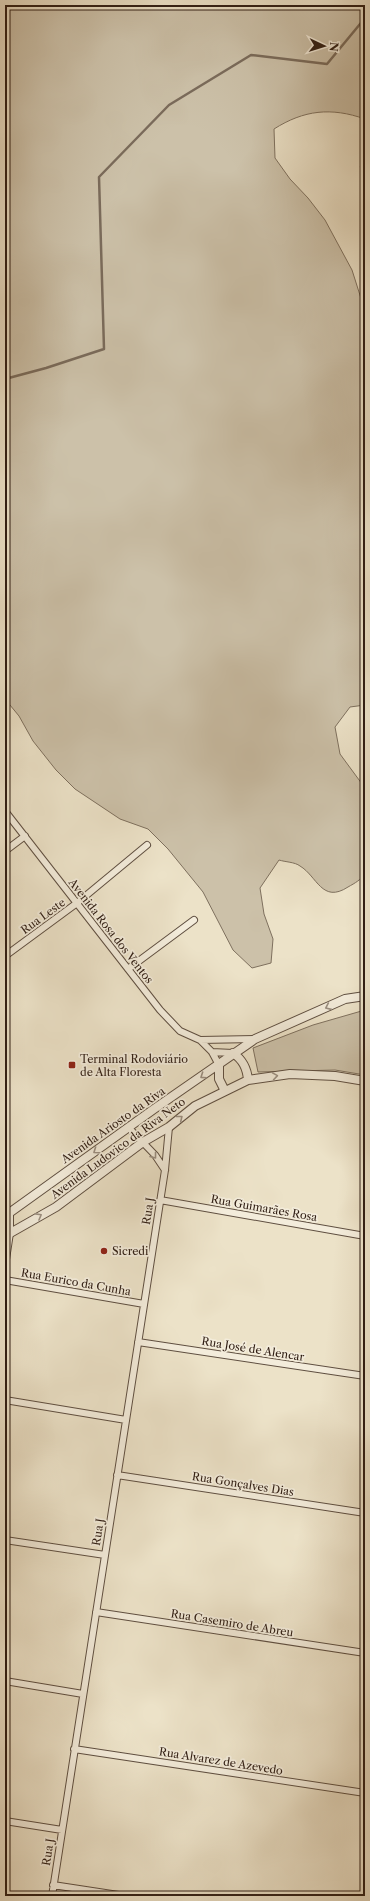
<svg xmlns="http://www.w3.org/2000/svg" width="370" height="1901" viewBox="0 0 370 1901" font-family="'Libre Caslon Text',serif">
	<style>
		.green { fill: #ccc1a9; stroke: #7e705e }
		.lines { fill: none; stroke-linecap: round; stroke-linejoin: round }
		.stream { stroke: #7a6b5b; stroke-width: 2.5 }
		.minor-casing { stroke: #5f4f41; stroke-width: 8 }
		.tertiary-casing { stroke: #5f4f41; stroke-width: 10 }
		.minor { stroke: #f3ecdb; stroke-width: 6 }
		.tertiary { stroke: #f3ecdb; stroke-width: 8 }
		.oneway { stroke: #9b8f81 }
		.poi-dot { fill: #8f2418; stroke: #f3ecdb; stroke-width: 1.5 }
		.labels { text-anchor: middle; dominant-baseline: central; stroke-width: 3.5; stroke-linejoin: round; paint-order: stroke }
		.street-label { font-size: 11px; fill: #301e14; stroke: #f3ecdb }
		.poi-label { font-size: 11px; fill: #301e14; stroke: #f3ecdb; text-anchor: start }
	</style>
	<rect width="100%" height="100%" fill="#ece2c8"/>
	<filter id="stains"><feTurbulence type="fractalNoise" baseFrequency=".005" numOctaves="4"/><feColorMatrix values="0 0 0 0 .2 0 0 0 0 .09 0 0 0 0 .02 0 0 0 .5 -.17"/></filter>
	<radialGradient id="worn" r=".72"><stop offset=".6" stop-color="#630" stop-opacity="0"/><stop offset="1" stop-color="#630" stop-opacity=".3"/></radialGradient>
	<path class="green" d="M5 5H365V119C331 107 304 110 274 129L275 158 290 179 308 198 325 220 352 270 365 311V705L350 707 335 727 340 754 365 788V873C361 880 355 883 348 887 322 904 317 876 300 866 295 862 285 862 279 860L260 888 264 914 273 939 271 963 252 968 233 950 203 892 168 849 148 829 120 819 75 789 56 770 33 741 19 716 5 699Z
		M365 1010V1075L335 1070 258 1072 253 1048 313 1025Z"/>
	<g class="lines">
		<path class="stream" d="M5 379 46 368 104 349 99 177 169 105 251 55 327 64 365 18"/>
		<g class="minor-casing">
			<path id="minor" d="M364 167 365 169
				M5 811 160 1010 180 1031 200 1040 212 1052 219 1065
				M5 851 25 836
				M5 956 77 903 147 845
				M128 969 194 920
				M200 1040 255 1039
				M212 1052 233 1053
				M129 1128 155 1155 165 1170
				M160 1200 365 1236
				M5 1266 10 1233V1213
				M5 1280 144 1304
				M138 1342 365 1376
				M5 1400 126 1420
				M117 1475 365 1513
				M5 1540 105 1555
				M96 1612 365 1653
				M5 1681 83 1694
				M74 1749 365 1793
				M5 1821 62 1830
				M53 1885 125 1896
				M52 1896 165 1170 169 1127"/>
		</g>
		<g class="tertiary-casing">
			<path id="tertiary" d="M233 1053C243 1060 247 1068 248 1080
				M219 1065V1079L225 1091
				M5 1216 154 1109 255 1039 345 999 365 996
				M5 1236 56 1207 143 1142 169 1127 195 1106 248 1080 290 1074 335 1076 365 1081"/>
		</g>
		<use href="#minor" class="minor"/>
		<use href="#tertiary" class="tertiary"/>
	</g>
	<defs><path id="oneway-chevron" d="M-2-3.5L2.5 0L-2 3.5" fill="none" stroke-width="1.6" stroke-linecap="round" stroke-linejoin="round"/></defs>
	<g class="oneway">
		<use href="#oneway-chevron" transform="translate(328 1007) rotate(156)"/>
		<use href="#oneway-chevron" transform="translate(203 1076) rotate(146)"/>
		<use href="#oneway-chevron" transform="translate(275 1076) rotate(-9)"/>
		<use href="#oneway-chevron" transform="translate(180 1118) rotate(-39)"/>
		<use href="#oneway-chevron" transform="translate(96 1151) rotate(145)"/>
		<use href="#oneway-chevron" transform="translate(154 1156) rotate(52)"/>
		<use href="#oneway-chevron" transform="translate(39 1216) rotate(-29)"/>
	</g>
	<g class="poi-dot">
		<rect x="68" y="1061" width="8" height="8" rx="2"/>
		<circle cx="104" cy="1251" r="4"/>
	</g>
	<g class="labels">
		<g class="street-label">
			<text transform="translate(43 916) rotate(-36)">Rua Leste</text>
			<text transform="translate(111 931) rotate(52)">Avenida Rosa dos Ventos</text>
			<text transform="translate(113 1125) rotate(-35)">Avenida Ariosto da Riva</text>
			<text transform="translate(118 1148) rotate(-36)">Avenida Ludovico da Riva Neto</text>
			<text transform="translate(264 1208) rotate(10)">Rua Guimarães Rosa</text>
			<text transform="translate(148 1211) rotate(-81)">Rua J</text>
			<text transform="translate(76 1282) rotate(10)">Rua Eurico da Cunha</text>
			<text transform="translate(253 1349) rotate(9)">Rua José de Alencar</text>
			<text transform="translate(243 1484) rotate(9)">Rua Gonçalves Dias</text>
			<text transform="translate(98 1532) rotate(-81)">Rua J</text>
			<text transform="translate(232 1623) rotate(9)">Rua Casemiro de Abreu</text>
			<text transform="translate(221 1761) rotate(9)">Rua Alvarez de Azevedo</text>
			<text transform="translate(48 1852) rotate(-81)">Rua J</text>
		</g>
		<g class="poi-label">
			<text x="80" y="1059">Terminal Rodoviário<tspan x="80" dy="13">de Alta Floresta</tspan></text>
			<text x="112" y="1251">Sicredi</text>
		</g>
	</g>
	<rect width="370" height="1901" fill="none" stroke="#ece2c8" stroke-width="20"/>
	<rect x="6" y="6" width="358" height="1889" fill="none" stroke="#301e14" stroke-width="2"/>
	<rect x="10" y="10" width="350" height="1881" fill="none" stroke="#301e14"/>
	<g transform="translate(324 46) rotate(94)" stroke="#f3ecdb" stroke-width="3" paint-order="stroke">
	<path d="M0-3L7 15L0 10L-7 15Z" fill="#301e14"/>
	<text y="-6" font-size="11" font-weight="bold" text-anchor="middle" fill="#301e14">N</text>
	</g>
	<rect width="100%" height="100%" filter="url(#stains)"/>
	<rect width="100%" height="100%" fill="url(#worn)"/>
</svg>
